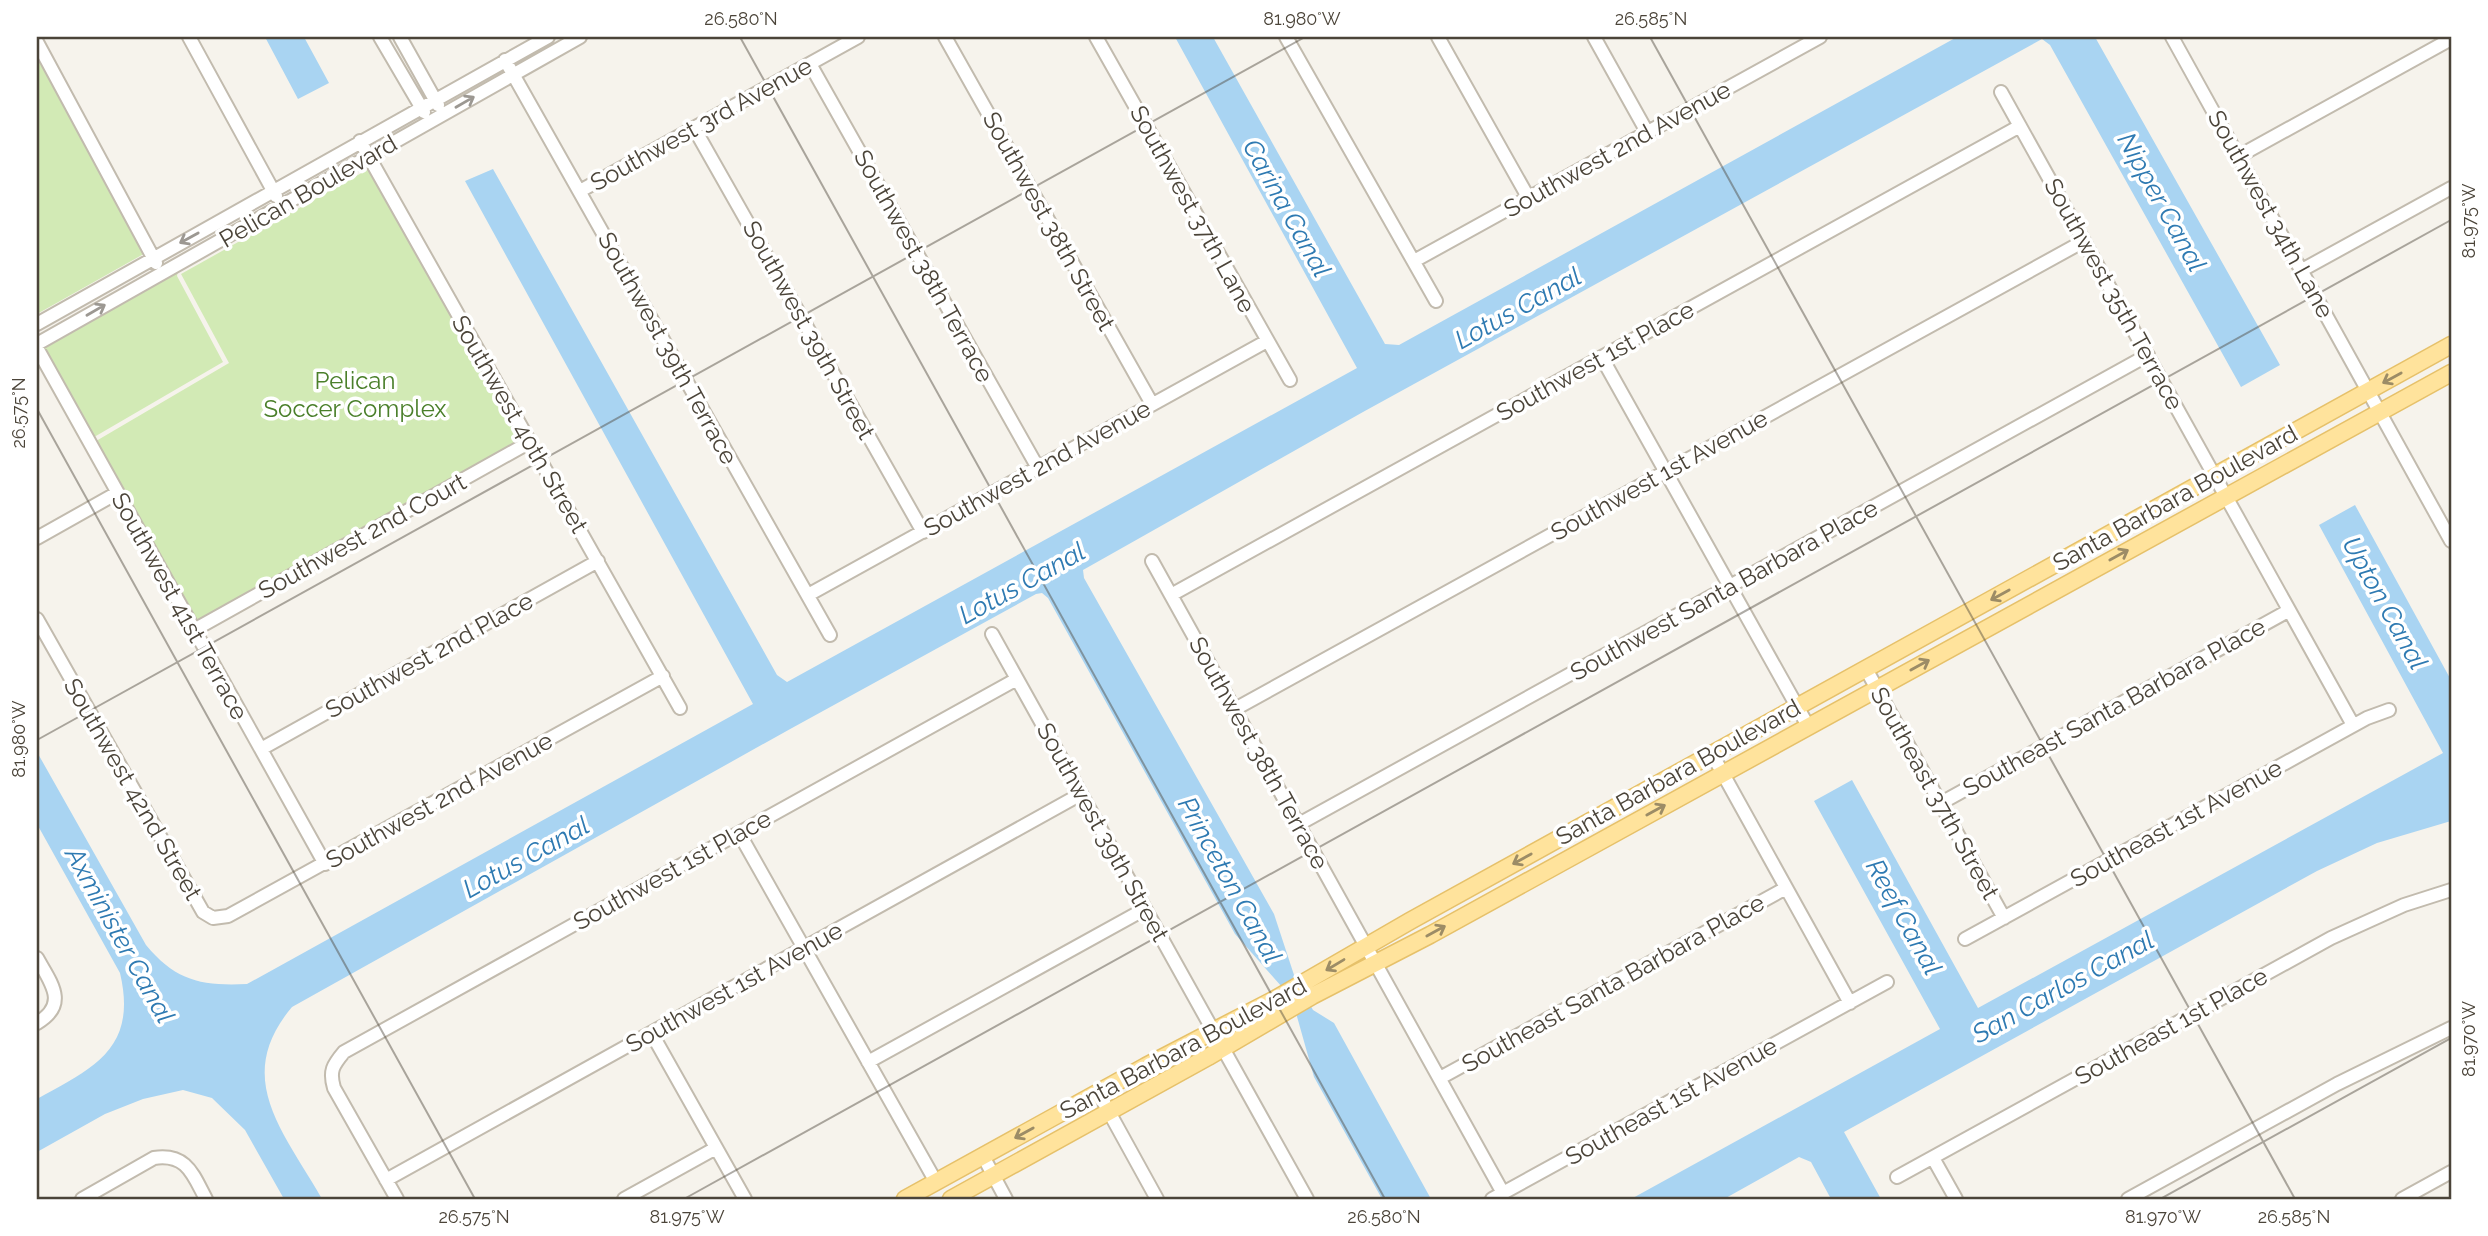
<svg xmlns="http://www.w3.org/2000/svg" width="2488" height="1236" viewBox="0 0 2488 1236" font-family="Raleway,sans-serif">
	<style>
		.green { fill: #d2eab5 }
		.water { fill: #a9d4f2 }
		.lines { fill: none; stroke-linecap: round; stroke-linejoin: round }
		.minor-casing { stroke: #c2bbae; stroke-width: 16 }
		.major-casing { stroke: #e6c16a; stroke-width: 19 }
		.minor { stroke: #fff; stroke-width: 12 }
		.major { stroke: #ffe39c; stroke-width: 16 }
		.oneway { stroke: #9c9892 }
		.oneway2 { stroke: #9c8c66 }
		.ticks { fill: none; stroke: #4b4439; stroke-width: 2; stroke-opacity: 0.45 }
		.labels { text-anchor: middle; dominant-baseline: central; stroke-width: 7; stroke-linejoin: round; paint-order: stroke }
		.street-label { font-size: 24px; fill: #4b4439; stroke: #fff }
		.park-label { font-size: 24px; fill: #4a7f2a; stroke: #fff }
		.water-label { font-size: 26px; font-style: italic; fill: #2e7ab2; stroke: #fff }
		.neatline { fill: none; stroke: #4b4439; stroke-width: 2.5 }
		.ticks-label { font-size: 18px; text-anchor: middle; fill: #4b4439 }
	</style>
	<rect width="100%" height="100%" fill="#f6f3ec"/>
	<path class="green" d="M37 43 149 251 37 314Z
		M369 162 178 271 177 276 223 362 89 440 38 349Z
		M374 166 530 442 194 630 91 444 229 363 181 274Z"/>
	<path class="water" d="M265 37H304L329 83 298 99Z
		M1175 37H1213L1385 344 1399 345 1957 37H2095L2280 365 2241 387 2050 45 2042 39 1363 412 1083 570 1084 578 1274 914 1295 978 1313 1010 1334 1023 1431 1199H1382L1314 1077 1296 1013 1282 987 1235 934 1048 598 1042 593 1036 594 792 728 292 1007C232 1078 284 1132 322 1199H284L245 1130 212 1098 183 1090 143 1099 105 1114 37 1152V1099C93 1068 138 1049 120 973L37 824V752L146 945C176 981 201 986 247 984L753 704 465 181 493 169 777 675 787 682 1357 368Z
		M2355 505 2451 680V821L2377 843 2317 871 1844 1132 1881 1199H1831L1811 1162 1799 1157 1724 1199H1631L1940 1029 1814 801 1852 780 1978 1008 2443 753 2319 525Z"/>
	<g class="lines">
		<g class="minor-casing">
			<path id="minor" d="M189 37 276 196
				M380 37 424 112
				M400 37 438 105
				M945 37 1152 404
				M1096 37 1290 380
				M1286 37 1436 301
				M1438 37 1528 197
				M1594 37 1647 132
				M2172 37 2451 541
				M37 42 156 263
				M505 60 830 635
				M810 64 1038 468
				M2001 92 2353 725
				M694 128 923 532
				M360 141 680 708
				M2239 156 2451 39
				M580 191 858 37
				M1414 261 1820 37
				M2302 270 2451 188
				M37 324 548 37
				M37 344 580 37
				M37 348 325 864
				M1602 358 1808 726
				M37 538 117 493
				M1152 561 1503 1193
				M808 595 1267 341
				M1171 595 2020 126
				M37 619 203 912 213 918 228 916 663 676
				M194 630 530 442
				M992 634 1307 1199
				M1866 669 2004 918
				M1235 709 2084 241
				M261 749 598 561
				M1712 754 1850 1003
				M1941 803 2288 611
				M1299 824 2148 355
				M739 833 936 1182
				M1965 939 2367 718 2389 710
				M37 958C51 983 69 1004 37 1023
				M652 1034 745 1199
				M868 1062 1145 909
				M1440 1078 1786 888
				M1098 1092 1157 1199
				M983 1156 1006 1199
				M1933 1158 1956 1199
				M1897 1177 2331 938 2404 905 2451 890
				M386 1180 1081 794
				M82 1199 154 1158C187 1153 193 1175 206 1199
				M397 1199 334 1088C329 1071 333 1065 344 1052L1017 679
				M624 1199 716 1148
				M1492 1199 1887 982
				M2128 1199 2337 1084 2451 1028
				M2402 1199 2451 1172"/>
		</g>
		<g class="major-casing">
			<path id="major" d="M905 1199 1146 1066 1277 998 1410 921 2451 345
				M951 1199 1208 1057 1312 996 1430 935 2451 373"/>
		</g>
		<use href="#minor" class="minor"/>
		<use href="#major" class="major"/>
	</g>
	<defs><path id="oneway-shaft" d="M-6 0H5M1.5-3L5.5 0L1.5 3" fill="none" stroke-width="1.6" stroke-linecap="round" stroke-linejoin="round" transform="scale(1.75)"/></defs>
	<g class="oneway">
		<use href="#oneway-shaft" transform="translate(465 102) rotate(-30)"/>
		<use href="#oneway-shaft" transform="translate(189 238) rotate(151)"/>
		<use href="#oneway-shaft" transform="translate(96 310) rotate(-30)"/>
	</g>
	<g class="oneway2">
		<use href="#oneway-shaft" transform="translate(2392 378) rotate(151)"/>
		<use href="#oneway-shaft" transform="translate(2119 555) rotate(-29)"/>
		<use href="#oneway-shaft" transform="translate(2000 595) rotate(151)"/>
		<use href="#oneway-shaft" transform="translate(1920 665) rotate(-29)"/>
		<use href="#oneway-shaft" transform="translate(1656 810) rotate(-29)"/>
		<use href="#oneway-shaft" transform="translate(1522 859) rotate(151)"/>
		<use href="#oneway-shaft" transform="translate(1436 931) rotate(-29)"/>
		<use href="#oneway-shaft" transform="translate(1335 965) rotate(149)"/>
		<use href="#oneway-shaft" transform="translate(1024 1133) rotate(151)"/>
	</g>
	<path class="ticks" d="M740 37 1385 1199M1650 37 2295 1199M37 409 475 1199M37 740 1305 37M684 1199 2451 220M2160 1199 2451 1038"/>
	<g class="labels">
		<g class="street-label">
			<text transform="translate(701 124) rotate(-29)">Southwest 3rd Avenue</text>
			<text transform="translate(1617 149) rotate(-29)">Southwest 2nd Avenue</text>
			<text transform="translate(308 191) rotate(-30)">Pelican Boulevard</text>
			<text transform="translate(1193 209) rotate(61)">Southwest 37th Lane</text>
			<text transform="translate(2271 214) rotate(61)">Southwest 34th Lane</text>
			<text transform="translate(1049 221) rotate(61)">Southwest 38th Street</text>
			<text transform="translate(924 266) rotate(61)">Southwest 38th Terrace</text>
			<text transform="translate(2114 294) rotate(61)">Southwest 35th Terrace</text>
			<text transform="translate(809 330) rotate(61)">Southwest 39th Street</text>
			<text transform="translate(668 348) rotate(61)">Southwest 39th Terrace</text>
			<text transform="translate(1595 361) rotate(-29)">Southwest 1st Place</text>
			<text transform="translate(520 424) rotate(60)">Southwest 40th Street</text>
			<text transform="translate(1037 468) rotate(-29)">Southwest 2nd Avenue</text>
			<text transform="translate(1659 475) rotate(-29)">Southwest 1st Avenue</text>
			<text transform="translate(2175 498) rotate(-29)">Santa Barbara Boulevard</text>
			<text transform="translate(362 536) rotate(-29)">Southwest 2nd Court</text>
			<text transform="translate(1724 590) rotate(-29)">Southwest Santa Barbara Place</text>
			<text transform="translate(180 606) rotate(61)">Southwest 41st Terrace</text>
			<text transform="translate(429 655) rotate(-29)">Southwest 2nd Place</text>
			<text transform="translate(2114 707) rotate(-29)">Southeast Santa Barbara Place</text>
			<text transform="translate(1259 753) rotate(61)">Southwest 38th Terrace</text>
			<text transform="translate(1678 772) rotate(-29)">Santa Barbara Boulevard</text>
			<text transform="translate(133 789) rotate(60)">Southwest 42nd Street</text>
			<text transform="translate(1935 793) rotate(61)">Southeast 37th Street</text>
			<text transform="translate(439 800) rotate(-29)">Southwest 2nd Avenue</text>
			<text transform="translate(2176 823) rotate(-29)">Southeast 1st Avenue</text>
			<text transform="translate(1103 832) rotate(61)">Southwest 39th Street</text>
			<text transform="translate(672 870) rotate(-29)">Southwest 1st Place</text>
			<text transform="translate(1613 983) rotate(-29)">Southeast Santa Barbara Place</text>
			<text transform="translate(734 987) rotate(-29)">Southwest 1st Avenue</text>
			<text transform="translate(2171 1026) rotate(-29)">Southeast 1st Place</text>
			<text transform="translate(1183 1048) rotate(-28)">Santa Barbara Boulevard</text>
			<text transform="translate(1671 1101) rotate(-29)">Southeast 1st Avenue</text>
		</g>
		<g class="park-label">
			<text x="355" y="380">Pelican<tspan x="355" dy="28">Soccer Complex</tspan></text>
		</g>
		<g class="water-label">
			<text transform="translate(2162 202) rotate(61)">Nipper Canal</text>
			<text transform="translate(1287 208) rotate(61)">Carina Canal</text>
			<text transform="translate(1518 308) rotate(-29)">Lotus Canal</text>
			<text transform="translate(1022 583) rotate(-29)">Lotus Canal</text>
			<text transform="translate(2385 603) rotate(61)">Upton Canal</text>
			<text transform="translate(526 857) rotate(-29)">Lotus Canal</text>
			<text transform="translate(1230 880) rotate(61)">Princeton Canal</text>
			<text transform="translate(1904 917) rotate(61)">Reef Canal</text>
			<text transform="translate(120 935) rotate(61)">Axminister Canal</text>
			<text transform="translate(2063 987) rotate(-29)">San Carlos Canal</text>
		</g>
	</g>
	<rect width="2488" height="1236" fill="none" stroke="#ffffff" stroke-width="77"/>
	<rect x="38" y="38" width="2412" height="1160" class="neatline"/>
	<g class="ticks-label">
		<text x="741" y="25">26.580°N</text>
		<text x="1302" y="25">81.980°W</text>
		<text x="1651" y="25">26.585°N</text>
		<text transform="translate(2469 221) rotate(-90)" y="6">81.975°W</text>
		<text transform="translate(19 413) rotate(-90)" y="6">26.575°N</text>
		<text transform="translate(19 739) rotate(-90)" y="6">81.980°W</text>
		<text transform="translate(2469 1039) rotate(-90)" y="6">81.970°W</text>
		<text x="474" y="1223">26.575°N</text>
		<text x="687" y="1223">81.975°W</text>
		<text x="1384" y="1223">26.580°N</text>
		<text x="2163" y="1223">81.970°W</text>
		<text x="2294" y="1223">26.585°N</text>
	</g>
</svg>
